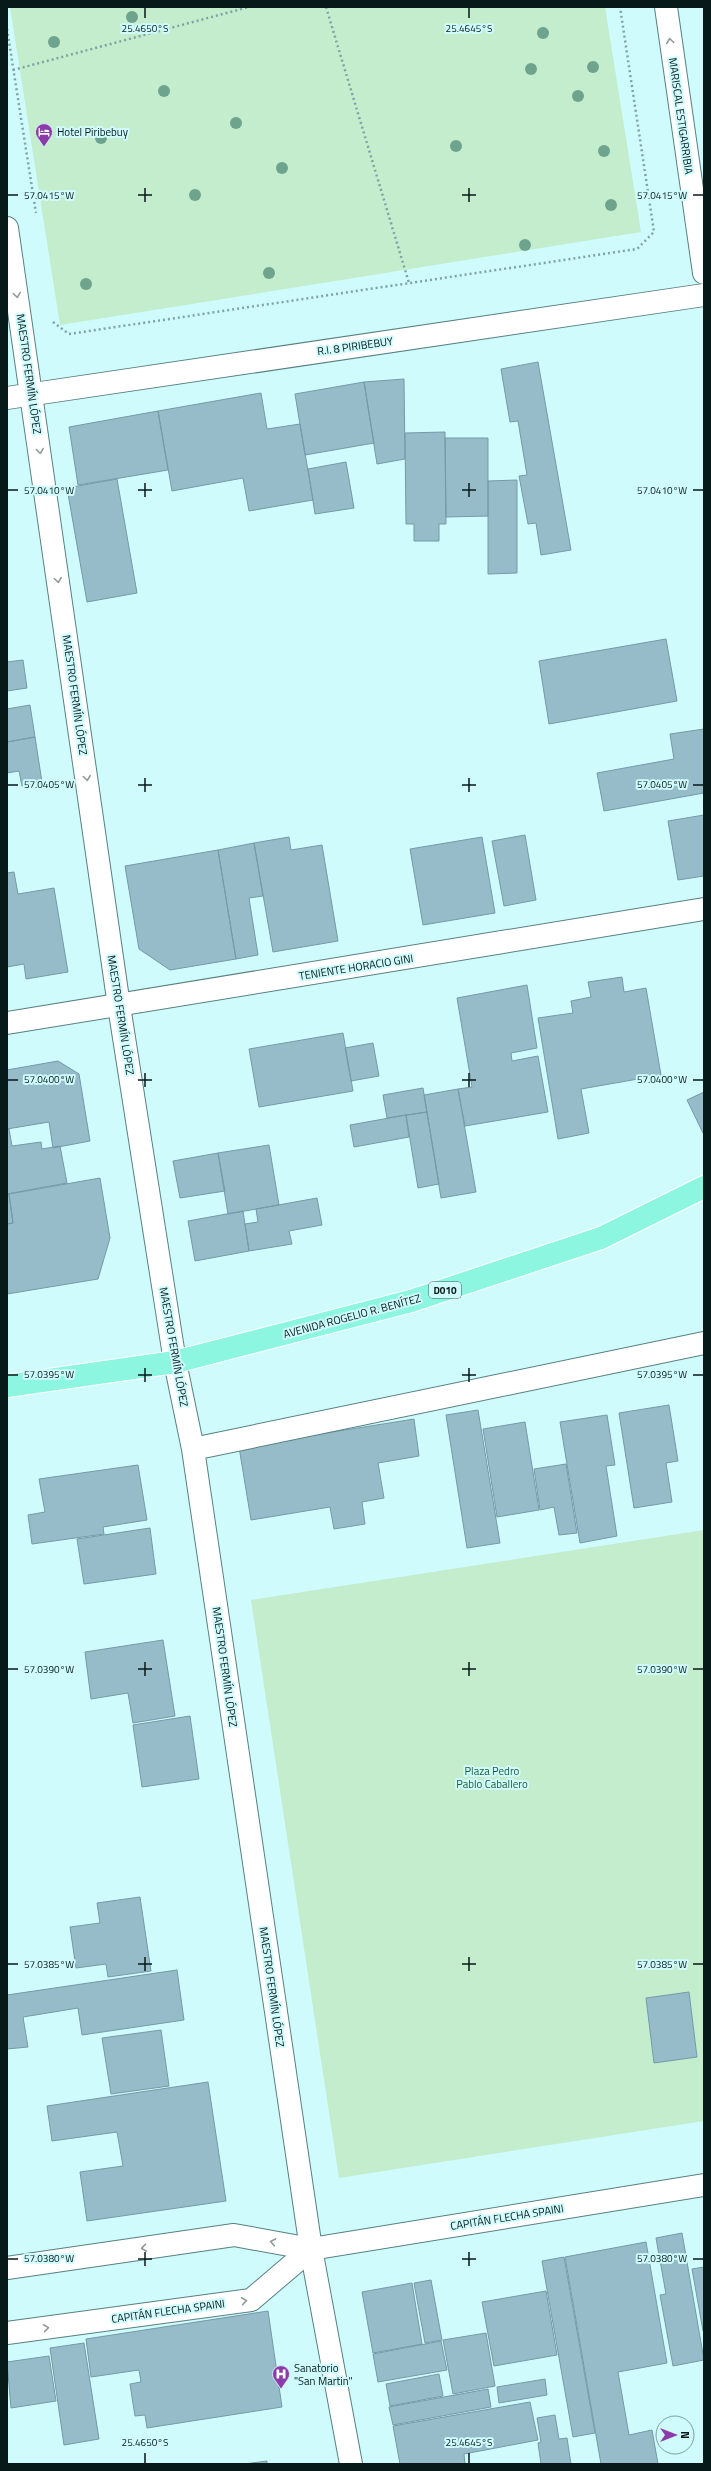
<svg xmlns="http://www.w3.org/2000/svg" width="711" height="2471" viewBox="0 0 711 2471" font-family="'Titillium Web',sans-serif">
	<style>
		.green { fill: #c3edcd }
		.building { fill: #96bcca; stroke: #759aa7 }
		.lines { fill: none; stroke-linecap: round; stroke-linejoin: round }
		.minor-casing { stroke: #588082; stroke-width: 24 }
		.tertiary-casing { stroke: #588082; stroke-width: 24 }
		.primary-casing { stroke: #fff; stroke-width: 24 }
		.path { stroke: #80a2a3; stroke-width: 2.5; stroke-dasharray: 2 3; stroke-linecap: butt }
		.minor { stroke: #fff; stroke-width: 22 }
		.tertiary { stroke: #fff; stroke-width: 22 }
		.primary { stroke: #8cf6e1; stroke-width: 22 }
		.tree { fill: #6ea38e }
		.oneway { stroke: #909898 }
		.ticks { fill: none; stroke: #08191a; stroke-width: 1.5 }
		.labels { text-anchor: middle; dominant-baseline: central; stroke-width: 4; stroke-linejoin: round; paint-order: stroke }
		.shield { fill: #cffbfc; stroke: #445d5e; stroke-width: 1 }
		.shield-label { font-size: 10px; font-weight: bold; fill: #08191a }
		.street-label { font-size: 11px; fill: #08191a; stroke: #cffbfc }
		.poi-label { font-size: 11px; fill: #08191a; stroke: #cffbfc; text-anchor: start }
		.park-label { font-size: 11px; fill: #1e5b34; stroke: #cffbfc }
		.ticks-label { font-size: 10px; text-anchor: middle; fill: #08191a; stroke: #cffbfc; stroke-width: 4; stroke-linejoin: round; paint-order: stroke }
	</style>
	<rect width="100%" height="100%" fill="#cffbfc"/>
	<path class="green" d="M10 7H605L641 232 60 325Z
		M704 1530V2121L339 2178 251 1600Z"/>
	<path class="building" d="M538 362 571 550 541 555 536 523 528 524 519 476 527 475 518 421 510 422 501 369Z
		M404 379 405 459 377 464 364 382Z
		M364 382 374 443 305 455 295 394Z
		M261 393 267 429 300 424 313 500 249 511 243 478 172 491 158 411Z
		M158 411 168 470 78 485 69 427Z
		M445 432 446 524H439V541H414V524H406L405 433Z
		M445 438H488V516L446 517Z
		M346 462 354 508 315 514 308 469Z
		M117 479 137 593 87 602 67 488Z
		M517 480V573L488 574V481Z
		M666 639 677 701 549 724 539 661Z
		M23 660 27 688 7 691V662Z
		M30 705 35 737 7 742V709Z
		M704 729V793L604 811 597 773 674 759 670 734Z
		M35 737 42 782 22 786 19 771 7 773V742Z
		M704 815V876L678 880 668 821Z
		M525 835 536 900 504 906 492 841Z
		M289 837 291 850 322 845 338 941 273 952 254 843Z
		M482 837 495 913 423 925 410 849Z
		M254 843 263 896 249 898 258 955 236 959 218 850Z
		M218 850 236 959 170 970 139 949 125 866Z
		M14 872 18 894 54 888 68 972 26 979 24 964 7 967V873Z
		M622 977 624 992 646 988 661 1075 581 1089 589 1133 558 1139 538 1018 573 1013 571 1001 591 997 588 982Z
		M527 985 537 1048 511 1053 512 1061 538 1056 548 1112 465 1126 458 1089 472 1087 457 998Z
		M343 1033 353 1091 259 1107 249 1049Z
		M373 1043 379 1076 351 1081 345 1048Z
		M58 1061 79 1074 90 1141 53 1148 49 1122 7 1129V1070Z
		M423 1088 427 1112 387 1118 383 1095Z
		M458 1089 476 1192 441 1198 424 1095Z
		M704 1092V1135L687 1100Z
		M427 1112 439 1184 418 1188 406 1115Z
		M406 1115 409 1137 354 1147 350 1125Z
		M7 1129H9L12 1146 41 1142 42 1149 60 1146 67 1183 7 1194Z
		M269 1145 279 1205 228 1214 218 1153Z
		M218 1153 225 1191 180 1198 173 1161Z
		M100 1178 110 1238 98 1279 7 1294V1224L13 1223 9 1194Z
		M7 1194H9L13 1223 7 1224Z
		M317 1198 322 1225 289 1231 292 1244 249 1251 245 1224 258 1222 256 1209Z
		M243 1211 249 1251 195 1261 188 1221Z
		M669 1405 678 1461 666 1463 672 1502 634 1508 619 1413Z
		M478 1410 500 1543 467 1548 446 1415Z
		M607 1415 615 1465 606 1466 617 1536 580 1543 560 1422Z
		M414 1419 419 1456 378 1463 384 1498 362 1502 365 1524 334 1529 330 1507 251 1520 239 1447Z
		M525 1422 539 1510 497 1517 483 1429Z
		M566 1464 577 1533 559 1535 554 1507 540 1510 534 1469Z
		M138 1465 147 1520 103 1527 104 1534 32 1544 28 1515 45 1512 39 1479Z
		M150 1528 156 1574 84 1584 77 1539Z
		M163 1640 175 1716 133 1723 128 1693 91 1699 85 1652Z
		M190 1716 199 1779 142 1787 133 1725Z
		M140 1897 151 1971 108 1977 106 1964 76 1968 70 1927 100 1923 97 1903Z
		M177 1970 184 2020 82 2035 78 2008 23 2017 28 2047 7 2049V1995Z
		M689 1992 697 2057 654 2063 646 1998Z
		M161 2030 169 2086 111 2094 102 2038Z
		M208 2082 226 2201 87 2221 80 2172 123 2166 117 2132 52 2141 47 2106Z
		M682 2233 704 2360 673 2366 660 2295 666 2294 656 2238Z
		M646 2242 667 2363 618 2372 629 2435 652 2430 658 2464H601L565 2257Z
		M564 2257 595 2433 573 2437 542 2261Z
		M704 2267V2331H703L692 2269Z
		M431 2280 442 2340 425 2343 414 2283Z
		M412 2283 422 2344 373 2353 362 2292Z
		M546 2291 557 2355 494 2366 482 2302Z
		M268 2311 282 2407 147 2428 145 2415 135 2416 130 2384 141 2382 139 2370 91 2377 86 2339Z
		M486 2333 495 2386 453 2394 443 2340Z
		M441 2341 447 2370 378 2382 373 2354Z
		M84 2343 99 2439 64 2445 50 2348Z
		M49 2356 56 2401 11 2408 7 2362Z
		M439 2374 443 2396 390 2406 386 2384Z
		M545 2379 547 2395 499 2403 497 2387Z
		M488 2389 491 2407 393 2425 389 2407Z
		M530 2402 538 2440 464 2454 465 2464H400L393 2426Z
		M555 2415 559 2439 567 2438 571 2464H541L538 2443 541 2442 537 2418Z
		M267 2461V2464H244Z"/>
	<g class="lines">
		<g class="minor-casing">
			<path id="minor" d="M7 398 704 295
				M7 1023 704 909
				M175 1362 193 1449 311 2249 351 2464
				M193 1449 704 1343
				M7 2268 234 2235 311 2249 704 2185
				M7 2333 251 2300 311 2249"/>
		</g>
		<g class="tertiary-casing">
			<path id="tertiary" d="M666 7 704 273
				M7 228 119 1006 175 1362"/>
		</g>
		<g class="primary-casing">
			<path id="primary" d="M7 1386 175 1362 411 1301 601 1238 704 1187"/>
		</g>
		<path class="path" d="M326 7 409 283
			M7 29 36 213
			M13 70 249 7
			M53 322 69 334 637 249 654 232 620 7"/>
		<use href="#minor" class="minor"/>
		<use href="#tertiary" class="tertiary"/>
		<use href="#primary" class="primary"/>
	</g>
	<g class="tree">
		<circle cx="132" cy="17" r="6"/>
		<circle cx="543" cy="33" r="6"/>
		<circle cx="54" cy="42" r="6"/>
		<circle cx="593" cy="67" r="6"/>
		<circle cx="531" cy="69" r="6"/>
		<circle cx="164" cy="91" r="6"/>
		<circle cx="578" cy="96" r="6"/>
		<circle cx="236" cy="123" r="6"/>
		<circle cx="101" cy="138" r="6"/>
		<circle cx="456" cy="146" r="6"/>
		<circle cx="604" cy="151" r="6"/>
		<circle cx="282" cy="168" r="6"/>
		<circle cx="195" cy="195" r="6"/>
		<circle cx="611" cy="205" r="6"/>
		<circle cx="525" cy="245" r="6"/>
		<circle cx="269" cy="273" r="6"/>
		<circle cx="86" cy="284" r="6"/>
	</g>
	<defs><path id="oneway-chevron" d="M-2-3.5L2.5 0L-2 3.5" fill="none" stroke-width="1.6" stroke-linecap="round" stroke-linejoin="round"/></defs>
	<g class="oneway">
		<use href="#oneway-chevron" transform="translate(670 41) rotate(-98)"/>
		<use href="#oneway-chevron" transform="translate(17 295) rotate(82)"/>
		<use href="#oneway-chevron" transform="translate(40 451) rotate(82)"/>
		<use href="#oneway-chevron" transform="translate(58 580) rotate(82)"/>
		<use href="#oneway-chevron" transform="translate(87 778) rotate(82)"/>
		<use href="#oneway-chevron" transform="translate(273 2242) rotate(-169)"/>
		<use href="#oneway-chevron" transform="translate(144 2248) rotate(172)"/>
		<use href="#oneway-chevron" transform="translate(244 2301) rotate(-8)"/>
		<use href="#oneway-chevron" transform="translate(46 2328) rotate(-8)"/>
	</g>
	<path class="ticks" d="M145 8V18M469 8V18M145 188V202M469 188V202M8 195H18M138 195H152M462 195H476M693 195H703M145 483V497M469 483V497M8 490H18M138 490H152M462 490H476M693 490H703M145 778V792M469 778V792M8 785H18M138 785H152M462 785H476M693 785H703M145 1073V1087M469 1073V1087M8 1080H18M138 1080H152M462 1080H476M693 1080H703M145 1368V1382M469 1368V1382M8 1375H18M138 1375H152M462 1375H476M693 1375H703M145 1662V1676M469 1662V1676M8 1669H18M138 1669H152M462 1669H476M693 1669H703M145 1957V1971M469 1957V1971M8 1964H18M138 1964H152M462 1964H476M693 1964H703M145 2252V2266M469 2252V2266M8 2259H18M138 2259H152M462 2259H476M693 2259H703M145 2453V2463M469 2453V2463"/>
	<defs>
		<g id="hotel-pin" transform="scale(0.9)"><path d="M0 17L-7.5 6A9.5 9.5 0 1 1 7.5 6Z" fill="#8e3baa" stroke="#cffbfc"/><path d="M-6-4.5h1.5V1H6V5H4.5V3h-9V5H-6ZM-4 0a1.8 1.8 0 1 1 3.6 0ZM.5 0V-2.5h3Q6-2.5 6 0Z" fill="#fff"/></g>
		<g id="hospital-pin" transform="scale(0.9)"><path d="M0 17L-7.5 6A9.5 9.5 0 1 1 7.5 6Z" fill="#8e3baa" stroke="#cffbfc"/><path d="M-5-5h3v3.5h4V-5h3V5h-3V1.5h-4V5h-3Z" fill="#fff"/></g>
	</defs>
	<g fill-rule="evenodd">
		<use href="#hotel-pin" x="44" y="132"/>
		<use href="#hospital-pin" x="281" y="2374"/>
	</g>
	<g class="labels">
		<rect class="shield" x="429" y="1282" width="32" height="16" rx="3"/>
		<g class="shield-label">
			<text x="445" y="1290">D010</text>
		</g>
		<g class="street-label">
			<text transform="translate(681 116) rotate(82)">MARISCAL ESTIGARRIBIA</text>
			<text transform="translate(355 346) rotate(-8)">R.I. 8 PIRIBEBUY</text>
			<text transform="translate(29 374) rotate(82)">MAESTRO FERMÍN LÓPEZ</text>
			<text transform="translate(75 695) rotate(82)">MAESTRO FERMÍN LÓPEZ</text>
			<text transform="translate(356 967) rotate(-9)">TENIENTE HORACIO GINI</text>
			<text transform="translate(121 1015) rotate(81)">MAESTRO FERMÍN LÓPEZ</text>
			<text transform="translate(352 1316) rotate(-15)">AVENIDA ROGELIO R. BENÍTEZ</text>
			<text transform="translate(174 1347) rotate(80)">MAESTRO FERMÍN LÓPEZ</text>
			<text transform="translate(225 1667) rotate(82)">MAESTRO FERMÍN LÓPEZ</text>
			<text transform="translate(272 1987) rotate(82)">MAESTRO FERMÍN LÓPEZ</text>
			<text transform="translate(507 2217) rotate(-9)">CAPITÁN FLECHA SPAINI</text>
			<text transform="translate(168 2311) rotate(-8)">CAPITÁN FLECHA SPAINI</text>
		</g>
		<g class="poi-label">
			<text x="57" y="132">Hotel Piribebuy</text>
			<text x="294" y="2368">Sanatorio<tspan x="294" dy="13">"San Martin"</tspan></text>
		</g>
		<g class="park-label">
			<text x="492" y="1771">Plaza Pedro<tspan x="492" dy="13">Pablo Caballero</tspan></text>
		</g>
	</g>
	<g class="ticks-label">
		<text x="145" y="32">25.4650°S</text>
		<text x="469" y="32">25.4645°S</text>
		<text x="49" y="199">57.0415°W</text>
		<text x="662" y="199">57.0415°W</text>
		<text x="662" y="494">57.0410°W</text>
		<text x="49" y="494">57.0410°W</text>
		<text x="49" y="788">57.0405°W</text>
		<text x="662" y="788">57.0405°W</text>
		<text x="662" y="1083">57.0400°W</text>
		<text x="49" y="1083">57.0400°W</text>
		<text x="662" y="1378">57.0395°W</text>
		<text x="49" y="1378">57.0395°W</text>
		<text x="49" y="1673">57.0390°W</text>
		<text x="662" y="1673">57.0390°W</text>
		<text x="662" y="1968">57.0385°W</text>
		<text x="49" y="1968">57.0385°W</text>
		<text x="662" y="2262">57.0380°W</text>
		<text x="49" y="2262">57.0380°W</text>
		<text x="145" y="2446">25.4650°S</text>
		<text x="469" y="2446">25.4645°S</text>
	</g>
	<rect width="711" height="2471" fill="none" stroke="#08191a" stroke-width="16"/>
	<g transform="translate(675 2435) rotate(90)"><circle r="19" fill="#cffbfc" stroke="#7fa1a2"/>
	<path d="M0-3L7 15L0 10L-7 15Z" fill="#8e3baa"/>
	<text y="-6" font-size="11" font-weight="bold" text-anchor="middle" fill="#08191a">N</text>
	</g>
</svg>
